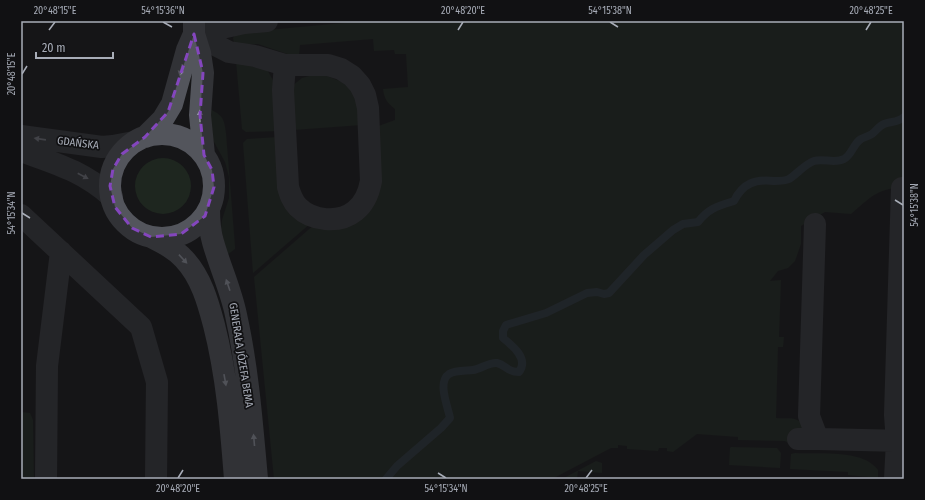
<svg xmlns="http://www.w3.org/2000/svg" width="925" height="500" viewBox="0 0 925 500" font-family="'Fira Sans Condensed',sans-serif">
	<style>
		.green { fill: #1e261f }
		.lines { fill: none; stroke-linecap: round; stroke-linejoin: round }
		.stream { stroke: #2c353c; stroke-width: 8 }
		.minor { stroke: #37383d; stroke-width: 22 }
		.major { stroke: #53555c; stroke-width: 22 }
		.oneway { fill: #979ba6 }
		.oneway2 { fill: #757881 }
		.marked { fill: none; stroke: #8446be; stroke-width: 3; stroke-dasharray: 8 5; stroke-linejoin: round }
		.ticks { fill: none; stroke: #a8adb8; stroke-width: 1.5 }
		.labels { text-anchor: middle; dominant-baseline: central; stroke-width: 3.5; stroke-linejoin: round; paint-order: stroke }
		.street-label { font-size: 11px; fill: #a8adb8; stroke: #111113 }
		.neatline { fill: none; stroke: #a8adb8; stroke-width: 1.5 }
		.ticks-label { font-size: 10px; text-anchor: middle; fill: #a8adb8 }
	</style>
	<rect width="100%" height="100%" fill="#161618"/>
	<path class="green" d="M365 21H904V188C878 187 870 198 851 214L825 212 801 226V244L795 261 788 268 778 271 770 281 781 280 779 337H784L783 347H778L776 418C788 419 796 416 804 425L793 446 785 441 738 440V437L697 434 673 452 667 451V448H659L658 451 627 449V446L618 445V448H611L552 479H274L254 277 315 224 350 221 373 128 395 120V109C387 103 384 98 383 89L408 87 406 54H395L394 50 374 51 373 39 300 45 299 55 293 56 258 44 237 45 234 43 233 38 236 33Z
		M236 61 265 66 274 82 280 131 246 132 242 129Z
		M309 76H327L345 83 356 96 362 125 293 130 292 86 302 78Z
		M210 109C223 116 224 118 226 133L235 246V249L227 255 221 229 222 220 229 198V177L225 162 213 140Z
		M279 137 311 223 253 273 243 143 247 139Z
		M135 186a28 28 0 1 1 56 0a28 28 0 1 1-56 0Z
		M21 412 30 413 33 420 34 479H21Z
		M731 447 777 448 781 453 780 468 729 465 730 448Z
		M795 453C818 454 864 449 878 470V478L848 475V472L790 469 791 454Z
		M596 461 602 463V473L578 471 577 479H562Z"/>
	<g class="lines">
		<path class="stream" d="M386 479 397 466 441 428 450 418C448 407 437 382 449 374 456 370 466 371 473 370 481 369 489 362 497 363 506 365 507 372 519 372 529 359 513 346 503 338V331L506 325 546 313 587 293 597 292 604 294 609 293 644 255 673 230 683 224 698 222C709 208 718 206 734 201 743 183 755 179 774 181 779 181 785 181 789 179 797 174 805 164 814 161 823 158 835 164 844 159 852 155 853 144 861 139 865 137 869 136 872 134 876 131 879 126 884 124 892 121 897 123 904 117"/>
		<path class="minor" d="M194 34 229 52 255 56 285 65H328L341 69 352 76 360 85 365 95 368 108 371 181C369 192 364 204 355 211 339 224 312 221 298 207 292 201 290 194 288 187L283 90 285 65
			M194 34 244 23 267 21
			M21 136 102 147 113 146 134 142
			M21 151C57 164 83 171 112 197
			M21 215 141 327 157 382 156 479
			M815 224 809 416 815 432 819 439 904 441
			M798 439H819
			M46 479 47 366 61 252
			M895 479 897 441 895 415 902 188"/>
		<path class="major" d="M194 21V34L200 53 203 73 200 115 204 155
			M110 186a52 52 0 1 1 104 0a52 52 0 1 1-104 0Z
			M145 137 163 119 172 104 187 50 194 34
			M209 209C209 220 210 232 213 242 220 267 231 290 236 315 248 369 252 424 257 479
			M151 237C163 243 175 249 184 259 201 277 208 302 214 325 227 376 231 427 235 479"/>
	</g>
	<defs><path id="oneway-solid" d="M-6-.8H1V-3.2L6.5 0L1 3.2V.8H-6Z"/></defs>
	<g class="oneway">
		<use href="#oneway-solid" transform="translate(181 70) rotate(104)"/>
		<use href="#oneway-solid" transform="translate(200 116) rotate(-91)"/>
		<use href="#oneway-solid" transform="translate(183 259) rotate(47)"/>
		<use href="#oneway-solid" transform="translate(228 285) rotate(-109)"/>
		<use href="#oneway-solid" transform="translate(225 380) rotate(80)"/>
		<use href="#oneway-solid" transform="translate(254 440) rotate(-95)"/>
	</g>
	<g class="oneway2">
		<use href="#oneway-solid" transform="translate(40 139) rotate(-172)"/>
		<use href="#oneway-solid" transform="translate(83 176) rotate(28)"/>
	</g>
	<path d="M0 0H925V500H0ZM194 34 203 73 200 115 204 155 212 170 214 187 205 216 181 234 151 237 132 228 115 207 110 186 113 169 122 154 145 137 168 112Z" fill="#161618" fill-opacity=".55" fill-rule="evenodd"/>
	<path class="marked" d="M194 34 203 73 200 115 204 155 212 170 214 187 205 216 181 234 151 237 132 228 115 207 110 186 113 169 122 154 145 137 168 112Z"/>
	<path class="ticks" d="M163 22 172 27M610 22 618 27M49 30 55 22M458 30 463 22M866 30 871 22M22 74 27 66M895 200 903 205M22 213 30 218M438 473 446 478M178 478 183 470M586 478 592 470"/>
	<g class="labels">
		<g class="street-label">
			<text transform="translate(78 143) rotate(7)">GDAŃSKA</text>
			<text transform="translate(241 355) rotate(81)">GENERAŁA JÓZEFA BEMA</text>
		</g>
	</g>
	<rect width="925" height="500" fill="none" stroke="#111113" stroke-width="44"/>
	<path d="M36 52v6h77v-6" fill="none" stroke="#a8adb8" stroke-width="2"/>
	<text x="42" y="52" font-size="12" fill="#a8adb8" stroke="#111113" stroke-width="3" paint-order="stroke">20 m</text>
	<rect x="22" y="22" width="881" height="456" class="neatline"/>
	<g class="ticks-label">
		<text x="55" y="14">20°48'15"E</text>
		<text x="163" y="14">54°15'36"N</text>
		<text x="463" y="14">20°48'20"E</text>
		<text x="610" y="14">54°15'38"N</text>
		<text x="871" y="14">20°48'25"E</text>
		<text transform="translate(11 74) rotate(-90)" y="4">20°48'15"E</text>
		<text transform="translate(914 205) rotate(-90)" y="4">54°15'38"N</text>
		<text transform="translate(11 213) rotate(-90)" y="4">54°15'34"N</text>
		<text x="178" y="492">20°48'20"E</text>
		<text x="446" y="492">54°15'34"N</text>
		<text x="586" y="492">20°48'25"E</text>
	</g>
</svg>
